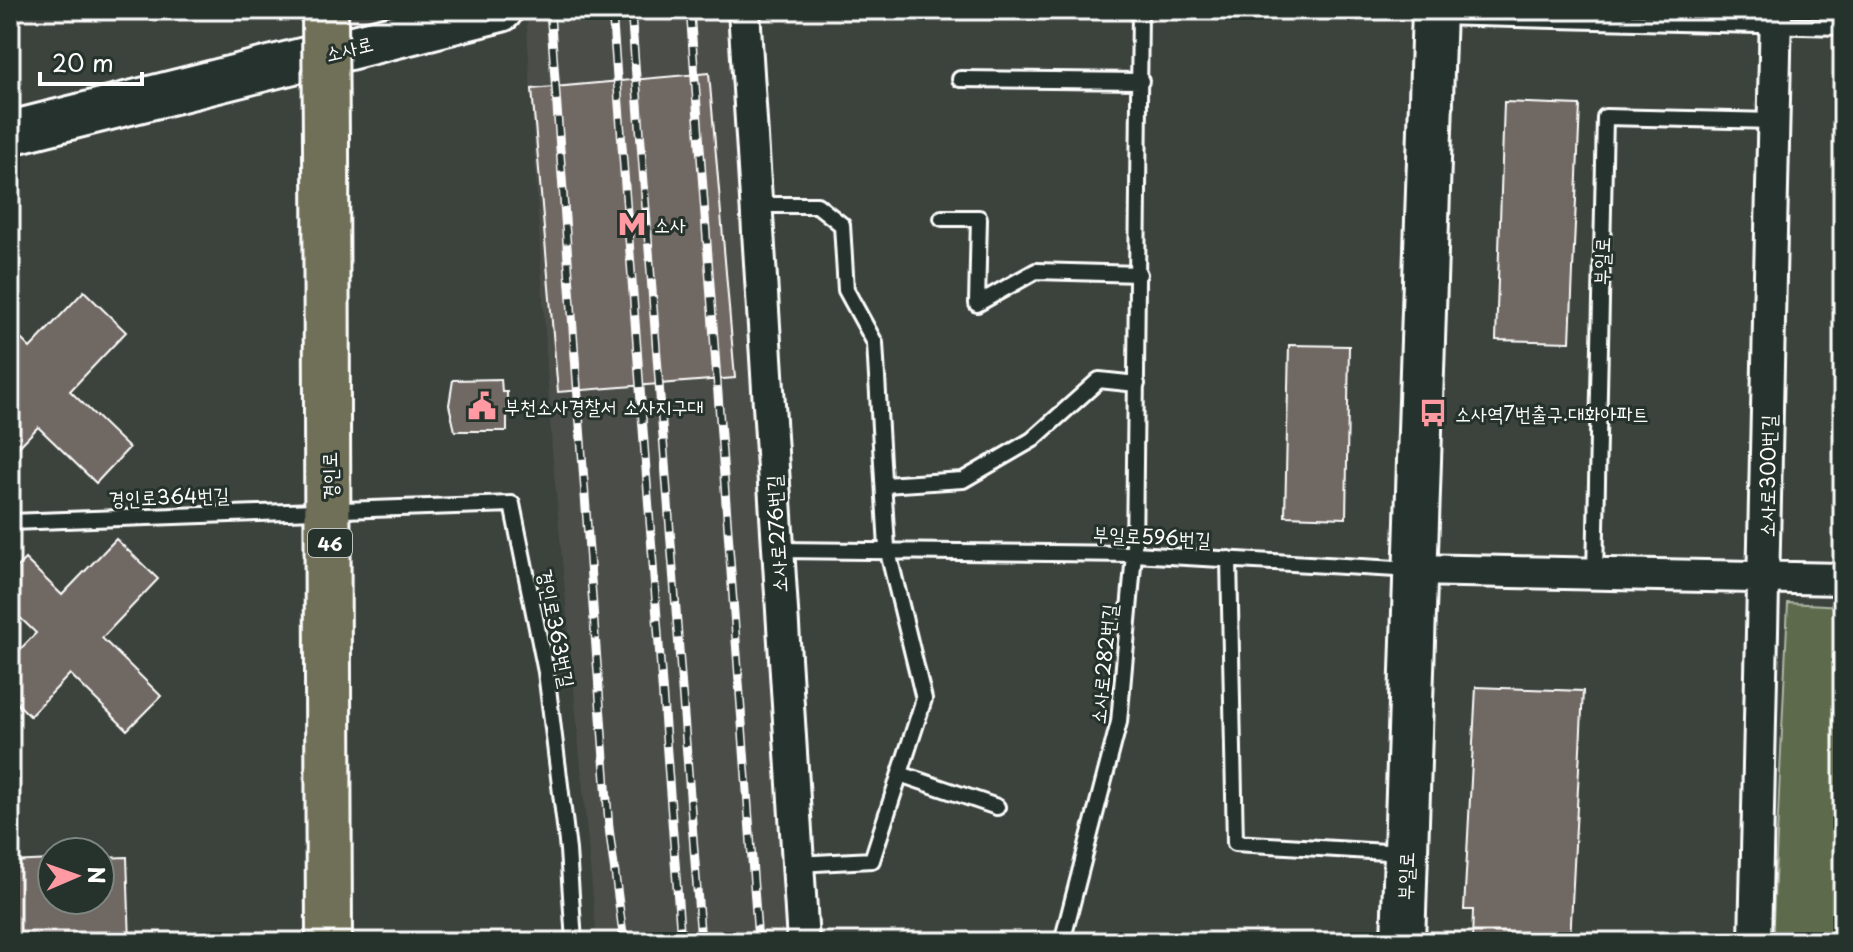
<svg xmlns="http://www.w3.org/2000/svg" width="1853" height="952" viewBox="0 0 1853 952" font-family="'Playpen Sans','Poor Story',sans-serif">
	<style>
		.built { fill: #4c4e48 }
		.green { fill: #5d6b4c; stroke: #aeb5a6; stroke-width: 2 }
		.building { fill: #706762; stroke: #fff; stroke-width: 2 }
		.lines { fill: none; stroke-linecap: round; stroke-linejoin: round }
		.lane-casing { stroke: #fff; stroke-width: 20 }
		.street-casing { stroke: #fff; stroke-width: 36 }
		.secondary-casing { stroke: #fff; stroke-width: 48 }
		.primary-casing { stroke: #fff; stroke-width: 50 }
		.lane { stroke: #26332d; stroke-width: 14 }
		.street { stroke: #26332d; stroke-width: 30 }
		.secondary { stroke: #26332d; stroke-width: 42 }
		.primary { stroke: #706f59; stroke-width: 44 }
		.rail-casing { stroke: #fff; stroke-width: 9 }
		.rail { stroke: #26332d; stroke-width: 6; stroke-dasharray: 18; stroke-linecap: butt }
		.primary-bridge-casing { stroke: #fff; stroke-width: 50; stroke-linecap: butt }
		.primary-bridge { stroke: #706f59; stroke-width: 44 }
		.labels { text-anchor: middle; dominant-baseline: central; stroke-width: 6; stroke-linejoin: round; paint-order: stroke }
		.shield { fill: #26332d; stroke: #bec2c0; stroke-width: 2 }
		.shield-label { font-size: 18px; font-weight: bold; fill: #fff }
		.street-label { font-size: 20px; fill: #fff; stroke: #26332d }
		.poi-label { font-size: 20px; fill: #fff; stroke: #26332d; text-anchor: start }
	</style>
	<rect width="100%" height="100%" fill="#3c433d"/>
	<filter id="ink" filterUnits="userSpaceOnUse"><feTurbulence type="fractalNoise" baseFrequency=".0125" numOctaves="2"/><feDisplacementMap in="SourceGraphic" scale="16" xChannelSelector="R" yChannelSelector="G"/><feConvolveMatrix kernelMatrix="1 2 1 2 8 2 1 2 1" color-interpolation-filters="sRGB"/></filter>
	<g filter="url(#ink)">
		<path class="built" d="M526,10H730L785,942H597L552,449Z"/>
		<path class="green" d="M1788,603L1843,606V942H1772Z"/>
		<path class="building" d="M709,73L735,378L558,392L532,89Z
			M1504,102L1580,105L1570,342L1496,340Z
			M84,291L126,332L70,391L129,448L96,483L38,427L10,456V328L30,348Z
			M1289,345L1349,346L1346,518L1285,516Z
			M501,379L502,392H507V431H455L449,405L453,380Z
			M116,539L158,579L102,638L161,696L127,730L70,674L30,716L10,696V660L36,633L10,608V574L25,559L62,595Z
			M1476,687L1583,691L1570,942H1472L1473,910H1464Z
			M127,857L130,942H10V862L52,860V900H100V858Z"/>
		<g class="lines">
			<defs>
				<path id="lane" d="M1436,17L1843,27
					M960,79L1141,81
					M756,205H817L842,225L846,290L875,343L887,548L924,699L872,860L797,864
					M942,218H979L977,304L1036,271L1139,274
					M884,485L963,480L1032,440L1099,380L1137,384
					M10,522L512,504L546,672L568,850L574,942
					M777,550L1134,554L1414,570
					M1229,559L1235,843L1403,853
					M1595,574L1605,117L1774,121
					M900,774L997,807
					M1062,942L1119,722L1134,554L1140,10"/>
				<path id="street" d="M744,10L803,942
					M1414,570L1843,579
					M1755,942L1776,10"/>
				<path id="secondary" d="M10,133L501,10
					M1403,942L1434,10"/>
				<path id="primary" d="M326,144L329,942"/>
			</defs>
			<use href="#lane" class="lane-casing"/>
			<use href="#street" class="street-casing"/>
			<use href="#secondary" class="secondary-casing"/>
			<use href="#primary" class="primary-casing"/>
			<use href="#lane" class="lane"/>
			<use href="#street" class="street"/>
			<use href="#secondary" class="secondary"/>
			<use href="#primary" class="primary"/>
			<defs>
				<path id="rail" d="M550,10L609,828L624,942
					M612,10L681,942
					M631,10L701,942
					M690,10L758,942"/>
			</defs>
			<use href="#rail" class="rail-casing"/>
			<use href="#rail" class="rail"/>
			<defs>
				<path id="primary-bridge" d="M325,10L326,144"/>
			</defs>
			<use href="#primary-bridge" class="primary-bridge-casing"/>
			<use href="#primary-bridge" class="primary-bridge"/>
		</g>
	</g>
	<defs>
		<symbol id="metro-bare" viewBox="-9 -9 18 18"><path d="M-5.5 5V-5H-3L0 0L3-5H5.5V5H3V-.5L0 4L-3-.5V5Z" fill="#ff9aa2" stroke="#26332d" stroke-width="2.5" paint-order="stroke"/></symbol>
		<symbol id="civic-bare" viewBox="-9 -9 18 18"><path d="M-.6-6.5H3V-4.5H.6V-3L4-1V1h2V6H-6V1h2V-1L-.6-3ZM-1.2 2.5V6h2.4V2.5Z" fill="#ff9aa2" stroke="#26332d" stroke-width="2.5" paint-order="stroke"/></symbol>
		<symbol id="bus-bare" viewBox="-9 -9 18 18"><path d="M-5-6H5V4H4V6H2V4H-2V6H-4V4H-5ZM-3.5-4V0h7V-4ZM-3.5 1.2v1.5H-2V1.2ZM2 1.2v1.5H3.5V1.2Z" fill="#ff9aa2" stroke="#26332d" stroke-width="2.5" paint-order="stroke"/></symbol>
	</defs>
	<g fill-rule="evenodd">
		<use href="#metro-bare" x="612" y="204" width="40" height="40"/>
		<use href="#civic-bare" x="462" y="386" width="40" height="40"/>
		<use href="#bus-bare" x="1413" y="393" width="40" height="40"/>
	</g>
	<g class="labels">
		<rect class="shield" x="308" y="529" width="44" height="28" rx="6"/>
		<g class="shield-label">
			<text x="330" y="543">46</text>
		</g>
		<g class="street-label">
			<text transform="translate(349 48) rotate(-14)">소사로</text>
			<text transform="translate(1601 261) rotate(-88)">부일로</text>
			<text transform="translate(329 476) rotate(-91)">경인로</text>
			<text transform="translate(1767 476) rotate(-89)">소사로300번길</text>
			<text transform="translate(169 496) rotate(-2)">경인로364번길</text>
			<text transform="translate(776 534) rotate(-93)">소사로276번길</text>
			<text transform="translate(1152 536) rotate(3)">부일로596번길</text>
			<text transform="translate(557 628) rotate(79)">경인로363번길</text>
			<text transform="translate(1103 664) rotate(-84)">소사로282번길</text>
			<text transform="translate(1405 876) rotate(-88)">부일로</text>
		</g>
		<g class="poi-label">
			<text x="654" y="224">소사</text>
			<text x="504" y="406">부천소사경찰서 소사지구대</text>
			<text x="1455" y="413">소사역7번출구.대화아파트</text>
		</g>
	</g>
	<rect width="1853" height="952" fill="none" stroke="#26332d" stroke-width="40"/>
	<rect x="20" y="20" width="1813" height="912" fill="none" stroke="#fff" stroke-width="3" filter="url(#ink)"/>
	<g transform="translate(76 876) rotate(88)"><circle r="38" fill="#26332d" stroke="#7d8581" stroke-width="2"/>
	<path d="M0-6L14 30L0 20L-14 30Z" fill="#ff9aa2"/>
	<text y="-12" font-size="22" font-weight="bold" text-anchor="middle" fill="#ffffff">N</text>
	</g>
	<path d="M40 72v12h102v-12" fill="none" stroke="#ffffff" stroke-width="4"/>
	<text x="52" y="72" font-size="24" fill="#ffffff" stroke="#26332d" stroke-width="6" paint-order="stroke">20 m</text>
</svg>
